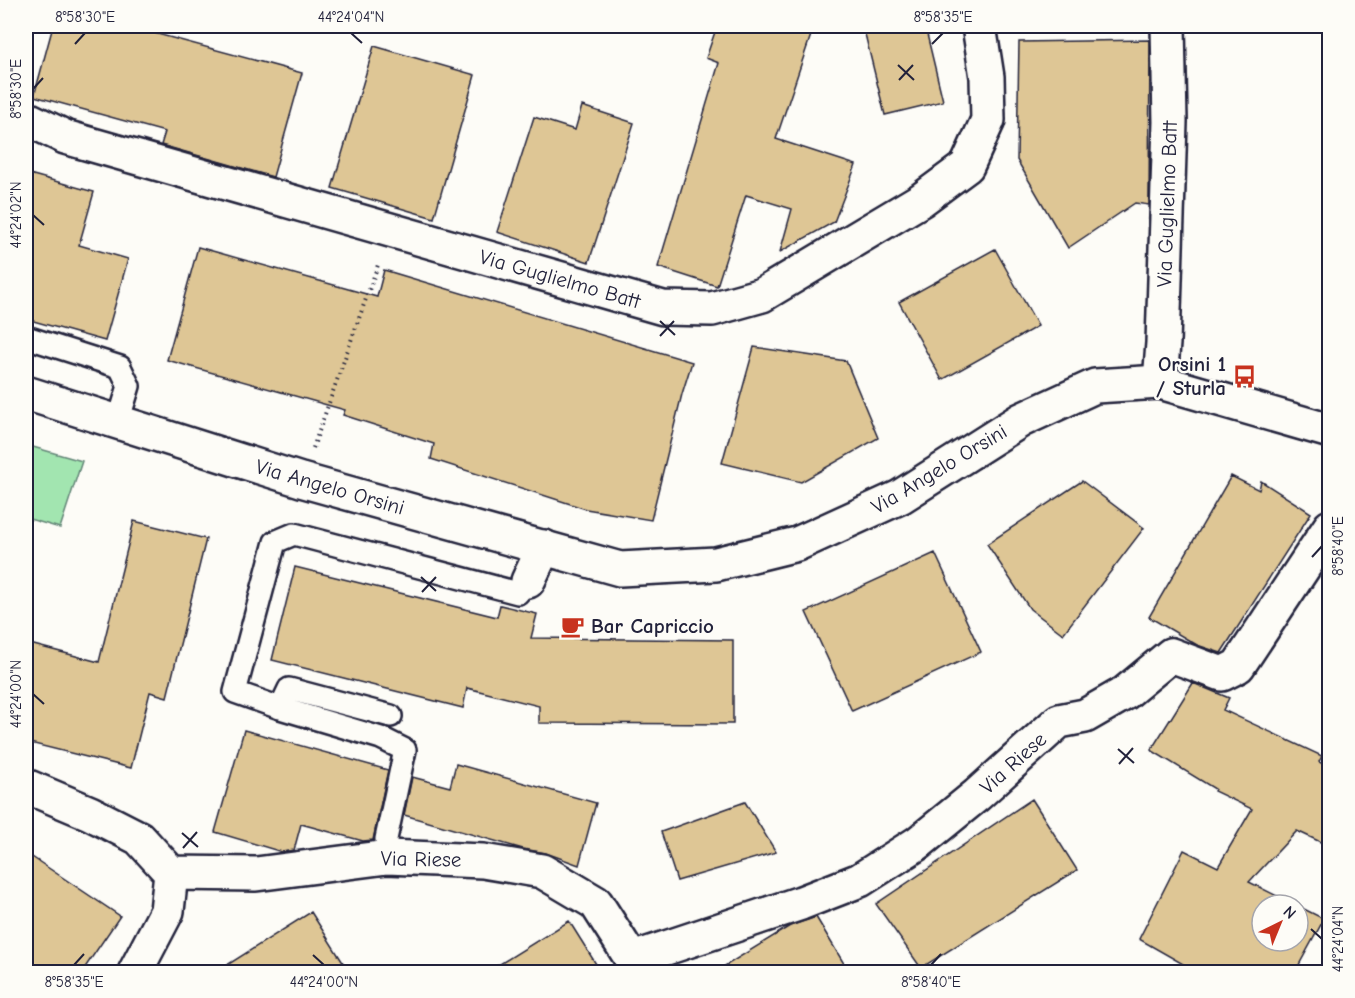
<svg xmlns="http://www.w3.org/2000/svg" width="1355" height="998" viewBox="0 0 1355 998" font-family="'Comic Neue',sans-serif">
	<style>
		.garden { fill: #a2e5b0; stroke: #628476; stroke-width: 1.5 }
		.building { fill: #dec695; stroke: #22223b; stroke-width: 1.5 }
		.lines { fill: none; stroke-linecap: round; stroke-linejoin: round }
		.lane-casing { stroke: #22223b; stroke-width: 26 }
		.street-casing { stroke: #22223b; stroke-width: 38 }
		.secondary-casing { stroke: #22223b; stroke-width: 38 }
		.path { stroke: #22223b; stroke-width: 4; stroke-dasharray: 1.5 4.5; stroke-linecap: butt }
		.lane { stroke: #fdfcf7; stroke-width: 21 }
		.street { stroke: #fdfcf7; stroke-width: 33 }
		.secondary { stroke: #fdfcf7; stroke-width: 33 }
		.ticks { fill: none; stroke: #22223b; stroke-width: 2 }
		.labels { text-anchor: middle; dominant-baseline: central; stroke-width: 5; stroke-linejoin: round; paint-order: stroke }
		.street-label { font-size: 21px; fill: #22223b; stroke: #fdfcf7 }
		.poi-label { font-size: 21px; font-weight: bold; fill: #22223b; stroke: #fdfcf7; text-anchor: end }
		.neatline { fill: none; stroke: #22223b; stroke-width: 2 }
		.ticks-label { font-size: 15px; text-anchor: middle; fill: #22223b }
	</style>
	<rect width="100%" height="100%" fill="#fdfcf7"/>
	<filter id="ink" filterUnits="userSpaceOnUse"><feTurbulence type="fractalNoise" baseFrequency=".0167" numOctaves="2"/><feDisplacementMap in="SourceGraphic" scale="12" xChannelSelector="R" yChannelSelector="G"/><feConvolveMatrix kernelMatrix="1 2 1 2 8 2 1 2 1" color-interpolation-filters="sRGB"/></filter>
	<g filter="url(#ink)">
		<path class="garden" d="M26,445L82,461L60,528L26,518Z"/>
		<path class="building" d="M53,26H128L302,73L273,177L161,145L165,132L34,96Z
			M717,26H814L776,139L856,165L834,222L780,252L792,209L746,195L717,286L658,267L719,63L706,58Z
			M863,26H925L943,101L885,115Z
			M1150,40L1149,205L1135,203L1068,248L1017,160L1019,42Z
			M374,46L475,75L434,218L332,188Z
			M582,106L634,123L589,262L497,232L534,117L575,130Z
			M26,173L94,192L79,245L128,259L105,341L26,319Z
			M198,247L377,297L384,270L692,362L682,394L651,520L586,509L431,459L434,444L343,415L345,410L167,360Z
			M995,249L1038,326L942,380L899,302Z
			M754,347L846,361L878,438L801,482L722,463Z
			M1231,476L1259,490L1261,481L1311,513L1221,653L1197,645L1149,617Z
			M1082,481L1144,528L1063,634L1030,609L987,544Z
			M134,521L206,539L167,697L150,692L131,768L26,742V643L99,662Z
			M935,553L981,652L852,711L806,612Z
			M295,567L497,617L500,605L537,614L531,638L733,640V724L539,723V706L467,688L463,708L272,660Z
			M1193,683L1229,698L1223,710L1322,756L1319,762L1329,767V846L1297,831L1249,882L1295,905H1262V941H1298V906L1324,919L1295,972H1197L1139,939L1184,850L1218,867L1252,809L1214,791L1215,789L1151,750Z
			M244,730L388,770L373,840L363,841L301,824L294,850L282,852L215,832Z
			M456,764L596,803L579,865L546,853L523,849L404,815L412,777L450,787Z
			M1032,799L1077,870L921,968L876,904Z
			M745,802L776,852L677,881L661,832Z
			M26,853L120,916L82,972H26Z
			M311,912L349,972H216Z
			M816,917L849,972H715L790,926Z
			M569,921L601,972H487Z"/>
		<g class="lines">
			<defs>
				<path id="lane" d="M26,337L120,367L129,386L118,422
					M280,708L289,689L391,716
					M387,857L386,839L405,750L381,738L280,708L235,692L275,542L294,534L518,593L528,581"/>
				<path id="street" d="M26,118L65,137L663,308L712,309L762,295L921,200L967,166L988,120L987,77L979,26
					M1160,382L1163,343L1170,122L1168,26
					M528,581L544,547
					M26,786L90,813L139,838L171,873L167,911L135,972
					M171,873L256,874L387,857L483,861L542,871L596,903L640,972
					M633,959L801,903L860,880L918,843L977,795L1059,721L1085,716L1125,693L1171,655L1222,674L1238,666L1330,527"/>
				<path id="secondary" d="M26,393L301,480L620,569L716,564L797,544L900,497L1021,420L1095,386L1160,382L1330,431"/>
			</defs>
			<use href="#lane" class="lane-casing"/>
			<use href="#street" class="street-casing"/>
			<use href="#secondary" class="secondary-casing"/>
			<path class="path" d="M313,448L379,262"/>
			<use href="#lane" class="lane"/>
			<use href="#street" class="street"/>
			<use href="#secondary" class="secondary"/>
		</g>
	</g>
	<path class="ticks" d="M351,33L362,43M75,44L85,33M932,44L943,33M898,65L914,80M899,80L913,65M33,89L43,78M33,215L44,225M660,321L675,335M660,336L674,321M1312,557L1322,546M421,577L436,591M422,592L436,577M33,694L44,704M1118,749L1134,763M1119,764L1133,748M182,833L198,847M183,848L197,832M1311,929L1322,939M313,955L324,965M74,965L84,954M931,965L941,954"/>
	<defs>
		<symbol id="bus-bare" viewBox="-9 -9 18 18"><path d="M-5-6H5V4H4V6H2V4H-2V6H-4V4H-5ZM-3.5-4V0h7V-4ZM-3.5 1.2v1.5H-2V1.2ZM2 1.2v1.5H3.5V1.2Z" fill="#c8321e" stroke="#fdfcf7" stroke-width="2.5" paint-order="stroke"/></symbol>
		<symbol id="cafe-bare" viewBox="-9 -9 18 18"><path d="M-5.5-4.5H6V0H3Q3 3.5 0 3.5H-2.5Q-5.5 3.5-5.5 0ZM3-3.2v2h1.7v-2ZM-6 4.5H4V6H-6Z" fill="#c8321e" stroke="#fdfcf7" stroke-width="2.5" paint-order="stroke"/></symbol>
	</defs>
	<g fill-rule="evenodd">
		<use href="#bus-bare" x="1228" y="360" width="33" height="33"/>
		<use href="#cafe-bare" x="556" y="610" width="33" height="33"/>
	</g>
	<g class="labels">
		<g class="street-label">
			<text transform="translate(1167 204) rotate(-88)">Via Guglielmo Batt</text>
			<text transform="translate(560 279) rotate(16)">Via Guglielmo Batt</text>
			<text transform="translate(939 469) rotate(-31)">Via Angelo Orsini</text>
			<text transform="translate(330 487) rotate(16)">Via Angelo Orsini</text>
			<text transform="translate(1013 763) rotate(-42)">Via Riese</text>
			<text transform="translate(421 859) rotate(1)">Via Riese</text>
		</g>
		<g class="poi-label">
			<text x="1226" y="364">Orsini 1<tspan x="1226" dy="24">/ Sturla</tspan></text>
			<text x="591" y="626" text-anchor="start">Bar Capriccio</text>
		</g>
	</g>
	<rect width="1355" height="998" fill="none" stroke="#fdfcf7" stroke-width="66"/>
	<g transform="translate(1280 923) rotate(43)"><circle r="28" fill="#fdfcf7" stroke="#a5a5ac" stroke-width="1.5"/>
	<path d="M0-4.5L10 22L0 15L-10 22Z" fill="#c8321e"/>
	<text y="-9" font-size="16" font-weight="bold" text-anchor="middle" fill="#22223b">N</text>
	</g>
	<rect x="33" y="33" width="1289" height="932" class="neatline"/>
	<g class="ticks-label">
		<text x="85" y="22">8°58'30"E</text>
		<text x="351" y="22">44°24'04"N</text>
		<text x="943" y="22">8°58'35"E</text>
		<text transform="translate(16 89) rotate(-90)" y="5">8°58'30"E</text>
		<text transform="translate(16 215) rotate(-90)" y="5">44°24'02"N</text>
		<text transform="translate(1338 546) rotate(-90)" y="5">8°58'40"E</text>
		<text transform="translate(16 694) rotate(-90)" y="5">44°24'00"N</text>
		<text transform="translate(1338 939) rotate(-90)" y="5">44°24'04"N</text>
		<text x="74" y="987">8°58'35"E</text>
		<text x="324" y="987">44°24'00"N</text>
		<text x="931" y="987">8°58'40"E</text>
	</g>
</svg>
